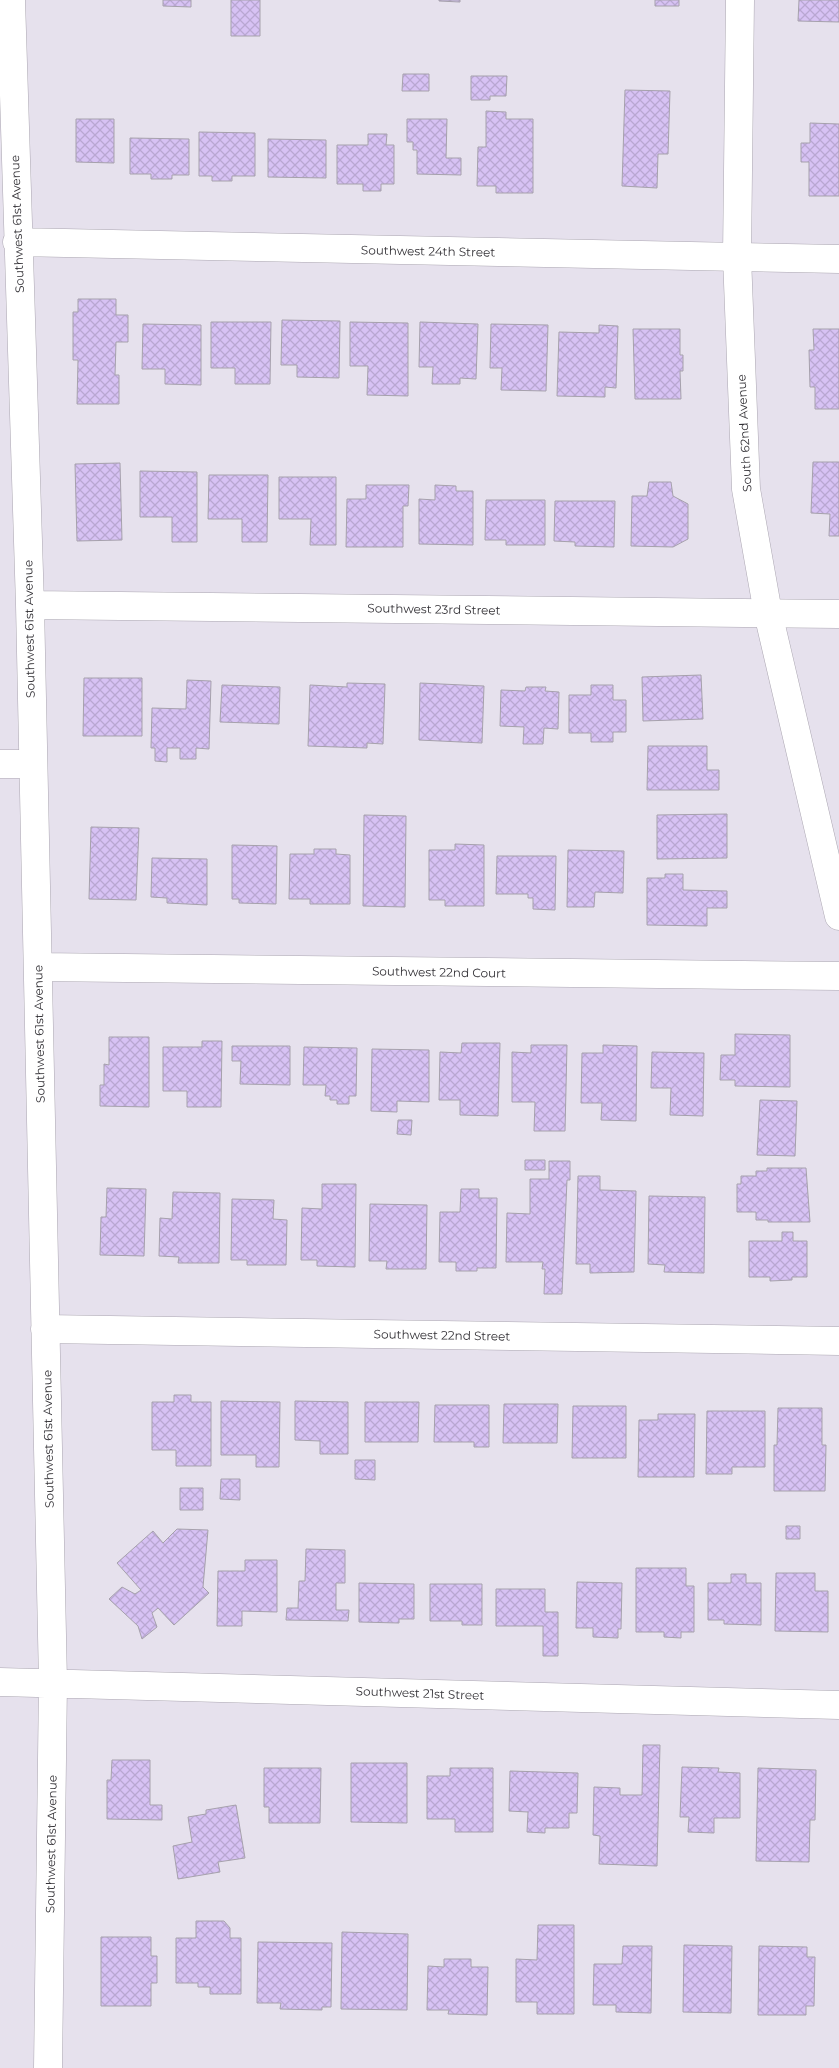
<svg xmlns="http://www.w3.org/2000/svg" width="839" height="2068" viewBox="0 0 839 2068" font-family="Montserrat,sans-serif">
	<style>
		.building { fill: url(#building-cross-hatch); stroke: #a6a1ac }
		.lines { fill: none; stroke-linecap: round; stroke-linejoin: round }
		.minor-casing { stroke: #aba6b1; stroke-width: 29 }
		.tertiary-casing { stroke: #aba6b1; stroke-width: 29 }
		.minor { stroke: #fff; stroke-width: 28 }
		.tertiary { stroke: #fff; stroke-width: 28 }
		.labels { text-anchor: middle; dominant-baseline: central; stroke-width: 4.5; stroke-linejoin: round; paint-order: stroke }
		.street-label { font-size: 12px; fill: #323035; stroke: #fff }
	</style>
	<defs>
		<pattern id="building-cross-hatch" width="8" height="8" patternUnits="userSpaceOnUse" patternTransform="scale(1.25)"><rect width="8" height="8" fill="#d7c2f4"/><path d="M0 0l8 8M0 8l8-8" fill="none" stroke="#b9a7d2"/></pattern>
	</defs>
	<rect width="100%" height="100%" fill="#e6e1ed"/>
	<path class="building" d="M163,0H191V7L163,6Z
		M231,0H260V36H231Z
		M439,0H460V2L439,1Z
		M655,0H679V6H655Z
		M799,0H839V22L798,21Z
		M403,74H429V91H402Z
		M471,76H507L506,96H490V100H471Z
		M625,90L670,91L668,154H658L657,188L622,186Z
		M486,111L506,112V119H533V193H496V186H477L478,147H486Z
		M76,119H114V163L76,162Z
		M407,119H447L446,158H461V175L417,174V150H413V142H407Z
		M810,123L839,124V196H809V162H801V143H810Z
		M199,132L255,133V176H232V181H212V176H199Z
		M368,134H387L386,145H394V184H381V191H363V184H337V145H368Z
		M130,138L189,139V175H172V179H151V174H130Z
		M268,139L326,140V178L268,177Z
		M78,299H116V315H128V342H116L115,375H119V404H77L78,360H73V312H78Z
		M282,320L340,321L339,378L297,377V365H281Z
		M211,322H271L270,384H235V368H211Z
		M350,322L408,323V396L367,395L368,366H350Z
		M420,322L478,324L476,379L460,378V384H432L433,367H419Z
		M143,324L201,325V385L165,384V369H142Z
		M491,324L548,325L546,391L501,390L502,368H490Z
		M599,325L618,326L616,388L605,387V397L557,396L559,332L599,333Z
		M633,329H680V355H683V371H680L681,399H635Z
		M813,329H839V409H815V387H810L809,350H814Z
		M813,462H839V536H829L830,514L811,513Z
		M120,463L122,540L77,541L75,464Z
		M140,471L197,472V542H172V517H140Z
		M209,475H268L267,542H242V519H208Z
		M279,477H336V545H310L311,519H279Z
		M649,482H671L673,496L688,504V539L673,547L631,546L632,496H647Z
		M366,485H409L408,506H403V547H346L347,499H366Z
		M435,485L456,486V491H473V545L419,544V499L435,500Z
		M486,500H545V545H506V540H485Z
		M555,501H615L614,547L575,546V542L554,541Z
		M701,675L703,719L643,721L642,677Z
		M84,678H142V736H83Z
		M187,680L211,681L209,749L196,748V759H180V748H167V762L155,761V748H151L152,708L186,709Z
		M347,683L385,684L383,744L367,743V748L308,746L310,685L347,687Z
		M420,683L484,686L482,743L419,740Z
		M222,685L280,687L279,724L220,722Z
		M591,685H613V700H626V732H613V742H591V733H569V695H591Z
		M526,687H546L545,691L559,692L558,729L544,728L543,744H523L524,727L500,726L501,690L525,691Z
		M648,746H707V770H719V790H647Z
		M727,814V858L657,859V815Z
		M364,815L406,816L405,907L363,906Z
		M91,827L139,828L136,900L89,899Z
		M455,844L484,845V906H445V900H429V850H455Z
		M232,845L277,846L276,904L239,903V899H232Z
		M314,849H336V854L350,855V904H310V899H289L290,854H314Z
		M568,850L624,851L623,893L595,892L594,907H567Z
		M497,856H556L555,910L533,909V898H528V894H496Z
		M152,858L207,859V905L167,903V898L151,897Z
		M665,874H683V890L727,891V908H707V926L647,925V878H665Z
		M735,1034L790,1035V1087L735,1086V1080H720L721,1055H735Z
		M109,1037H149V1107L100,1106V1085H104V1064L109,1065Z
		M202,1041H222L221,1107H187V1091H163V1047H202Z
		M462,1043H500L498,1116L460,1115V1100H439L440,1052L461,1053Z
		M531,1045H567L565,1131H534L535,1102H512V1052L531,1053Z
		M603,1045L637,1046L636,1121L601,1120L602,1103H581L582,1053H603Z
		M232,1046H290V1085L240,1084L241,1061H232Z
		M304,1047L357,1048L356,1096H349V1104H337V1100H330V1096H325L326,1085H303Z
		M372,1049L429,1050V1102L397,1101V1112L371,1111Z
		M652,1052L704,1053L703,1116L670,1115L671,1088H651Z
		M760,1100L797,1101L795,1156L757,1155Z
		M398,1120H412L411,1135L397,1134Z
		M525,1160H545V1170H525Z
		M549,1161H570V1180H567L562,1294H544L545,1269H542L543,1262H506L507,1213L530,1214V1179H549Z
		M767,1168H806L810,1222H768V1220H756V1212H737V1184H741V1176H756V1171H767Z
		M578,1176H600V1190L636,1191L634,1272L590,1273V1264H576Z
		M322,1184H356L355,1267L317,1266V1260H301L302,1208L322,1209Z
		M107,1188L146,1189L144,1256L100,1255L101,1217H106Z
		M461,1189H479V1198H497L496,1268H477V1271H456V1262H439L440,1212H460Z
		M173,1192L220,1193L219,1263H178L179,1257L159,1256L160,1218L172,1219Z
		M649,1196L705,1197L704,1273L664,1272L665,1265L648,1264Z
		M232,1199L274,1200L273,1219L287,1220L286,1265H247V1260H231Z
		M370,1204L427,1205L426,1269H386L387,1261H369Z
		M782,1232H793V1241H807V1277H792V1280L770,1281V1277H749V1241H782Z
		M174,1395H191V1402H211V1466H176V1450H152V1402H174Z
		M221,1401L280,1402L279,1467H256V1455H221Z
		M295,1401L348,1402V1454H320V1441L295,1440Z
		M365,1402H419L418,1442H365Z
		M504,1404H558L557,1443H503Z
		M435,1405H489V1447H474V1442H434Z
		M573,1406H626V1458H572Z
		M778,1408H822V1445H826L825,1491H774V1445H777Z
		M707,1411H765V1467H732V1474H706Z
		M658,1414H695L694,1477H638L639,1420H658Z
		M355,1460H375V1480L355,1479Z
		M221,1479H240V1500L220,1499Z
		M180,1488H203V1510H180Z
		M786,1526H800V1539H786Z
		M177,1529L208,1530L203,1587L209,1593L174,1625L158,1608L152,1613L157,1627L142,1639L138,1626L109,1599L122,1587L135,1594L141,1590L117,1563L153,1531L163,1543Z
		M306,1549L345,1550V1583H336V1610H349L348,1621L286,1620L287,1608H298L299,1581H305Z
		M245,1560H277V1612L242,1611V1626H217L218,1571H245Z
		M636,1568H686V1586H694V1632H681V1638L664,1637V1632H636Z
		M776,1573H815V1591H828V1632L775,1631Z
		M731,1574H746V1583H761V1625L724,1624V1620H708V1583H731Z
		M577,1582L622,1583L621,1629H618V1638L593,1637V1628H576Z
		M359,1583L414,1584V1619H399V1623L359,1622Z
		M430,1584H482V1625H462V1621H430Z
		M496,1589H545V1612H558V1656H543V1626H496Z
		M643,1745H660L657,1866L599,1864L600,1836L593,1835L594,1787L620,1788V1795H642Z
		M112,1760H150V1805H162V1820L107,1819V1780H111Z
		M351,1763H407V1823L351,1822Z
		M682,1767L719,1768L718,1772L740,1773V1818H714V1833L688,1832L689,1817H680Z
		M264,1768H321L320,1823H269V1807H264Z
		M450,1768H493V1832H455V1819H427V1776H450Z
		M758,1768L816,1770L815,1820H810L809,1862L756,1861Z
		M510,1771L578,1773L577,1813H569V1828H545V1833L527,1832L528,1812L509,1811Z
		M236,1805L245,1858L218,1862L220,1872L178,1879L173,1846L192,1842L188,1817L206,1814V1810Z
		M196,1921H224L230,1928V1938H241V1994H210V1987H198V1983H176V1938H196Z
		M538,1925H574V2014H537V2002H516V1959L537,1960Z
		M342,1932L408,1934L407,2010L341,2009Z
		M101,1937H151V1956H157V1983H151V2006H101Z
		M258,1942L332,1943L331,2007H322V2010L280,2009L281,2003H257Z
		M684,1945L732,1946L731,2013L683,2012Z
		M623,1946H652L651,2013L616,2012V2005H593L594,1964H622Z
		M759,1946L807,1947V1957H815L814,2006H806V2015H758Z
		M444,1959H471V1967H488L487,2015L448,2014L449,2010H427L428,1966L444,1967Z"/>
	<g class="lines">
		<defs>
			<path id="minor" d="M11,0L30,605L53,1682L48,2068
				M17,242L839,259
				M30,605L839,614
				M0,764H31
				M38,967L839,976
				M45,1329L839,1341
				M0,1682L839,1705"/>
			<path id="tertiary" d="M740,0L737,257L746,489L768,613L839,916"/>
		</defs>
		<use href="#minor" class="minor-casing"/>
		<use href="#tertiary" class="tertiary-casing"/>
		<use href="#minor" class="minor"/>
		<use href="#tertiary" class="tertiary"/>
	</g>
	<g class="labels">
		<g class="street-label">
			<text transform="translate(17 224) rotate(-92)">Southwest 61st Avenue</text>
			<text transform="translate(428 251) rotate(1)">Southwest 24th Street</text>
			<text transform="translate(744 433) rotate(-93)">South 62nd Avenue</text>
			<text transform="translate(434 609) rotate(1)">Southwest 23rd Street</text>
			<text transform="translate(29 629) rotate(-91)">Southwest 61st Avenue</text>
			<text transform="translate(439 972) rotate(1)">Southwest 22nd Court</text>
			<text transform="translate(39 1034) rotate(-91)">Southwest 61st Avenue</text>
			<text transform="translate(442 1335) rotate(1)">Southwest 22nd Street</text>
			<text transform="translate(48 1439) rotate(-91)">Southwest 61st Avenue</text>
			<text transform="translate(420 1693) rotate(2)">Southwest 21st Street</text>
			<text transform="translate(51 1844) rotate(-89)">Southwest 61st Avenue</text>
		</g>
	</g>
</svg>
